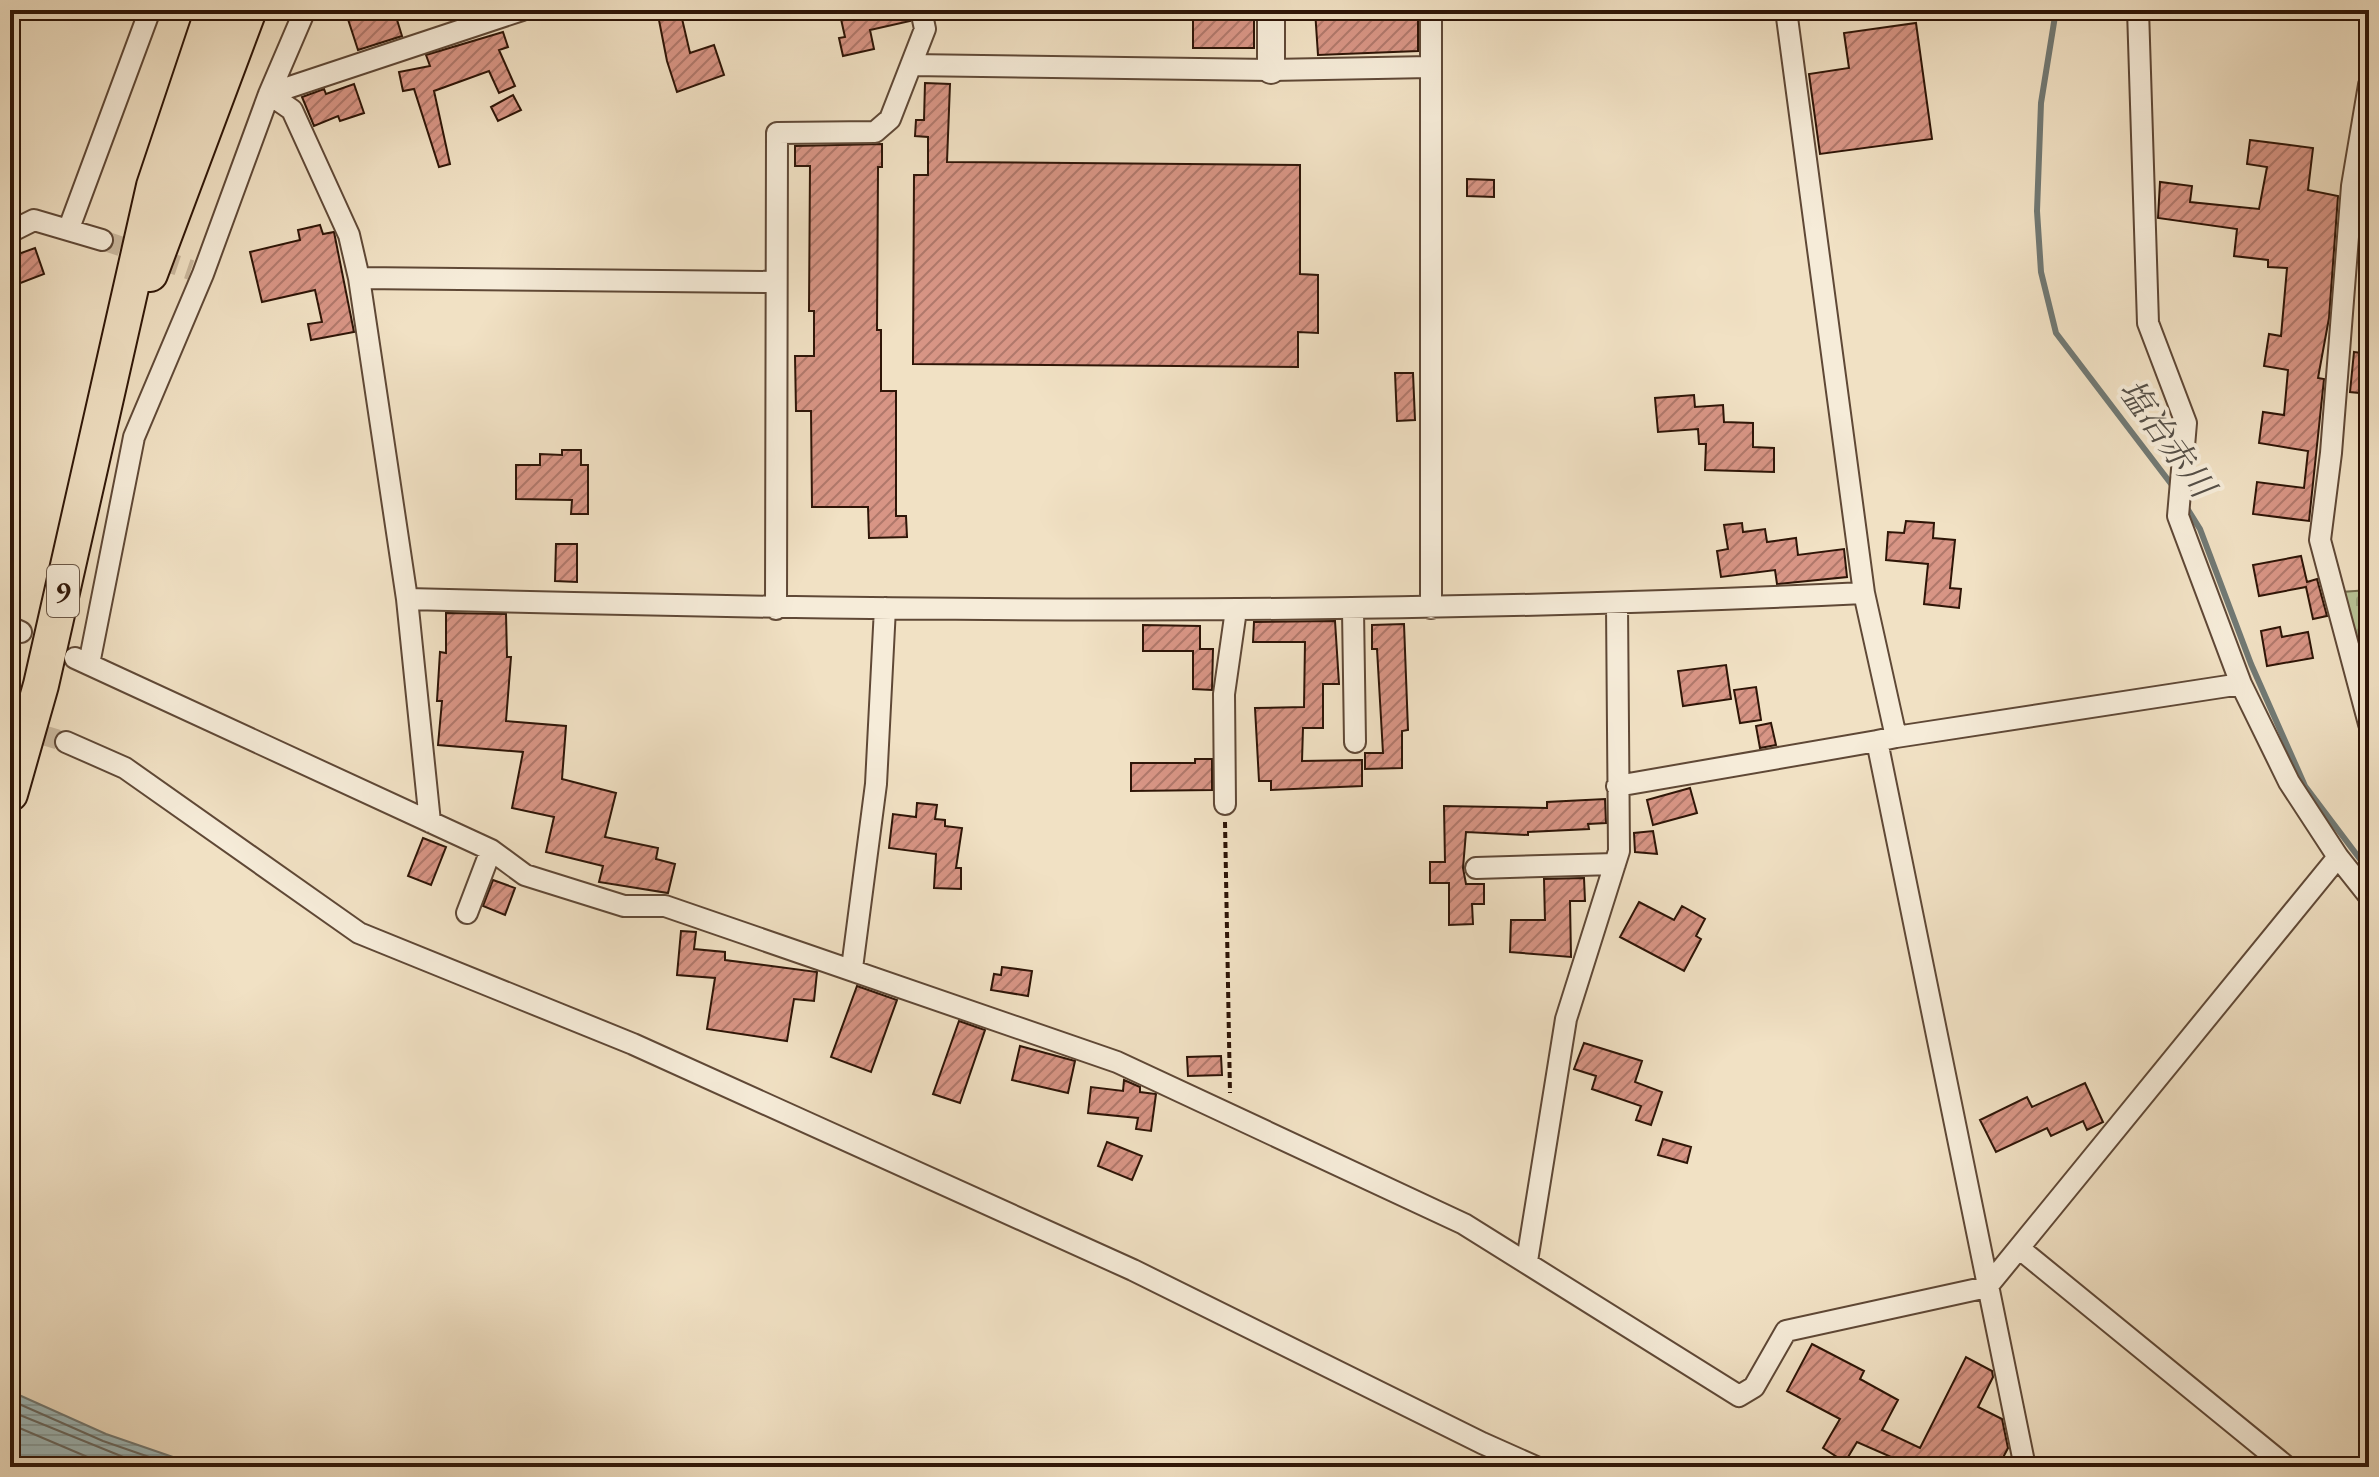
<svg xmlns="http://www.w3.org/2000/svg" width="2379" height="1477" viewBox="0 0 2379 1477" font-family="'EB Garamond','Noto Serif JP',serif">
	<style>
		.cemetery { fill: url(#cemetery-stones); stroke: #736c4e; stroke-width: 2 }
		.water { fill: url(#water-rules); stroke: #717974; stroke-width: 2 }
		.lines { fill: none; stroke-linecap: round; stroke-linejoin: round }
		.shore { stroke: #666862; stroke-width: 2 }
		.stream { stroke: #717974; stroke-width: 6 }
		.building { fill: url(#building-hatch); stroke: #2e1507; stroke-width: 2 }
		.minor-tunnel { stroke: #cab89e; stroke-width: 20; stroke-dasharray: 20 10; stroke-linecap: butt }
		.minor-casing { stroke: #5f4836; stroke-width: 24 }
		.tertiary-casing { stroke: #5f4836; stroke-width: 30 }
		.trunk-casing { stroke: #2e1507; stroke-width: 38 }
		.path { stroke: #2e1507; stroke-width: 4; stroke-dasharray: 6 4; stroke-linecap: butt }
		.minor { stroke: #f6ecd9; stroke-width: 20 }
		.tertiary { stroke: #f6ecd9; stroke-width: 26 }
		.trunk { stroke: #f1e1c4; stroke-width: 34 }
		.labels { text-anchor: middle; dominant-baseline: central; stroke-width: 8; stroke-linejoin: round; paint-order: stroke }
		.shield { fill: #f6ecd9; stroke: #6a5646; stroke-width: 2 }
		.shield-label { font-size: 30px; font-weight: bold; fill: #2e1507 }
		.water-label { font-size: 34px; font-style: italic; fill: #554f47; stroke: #f6ecd9 }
	</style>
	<defs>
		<pattern id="cemetery-stones" width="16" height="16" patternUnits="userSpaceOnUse" patternTransform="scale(2)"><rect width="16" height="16" fill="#b8c396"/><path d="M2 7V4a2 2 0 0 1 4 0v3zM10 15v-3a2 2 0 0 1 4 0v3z" fill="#9ea780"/></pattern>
		<pattern id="water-rules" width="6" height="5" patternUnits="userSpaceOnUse" patternTransform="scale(2)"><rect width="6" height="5" fill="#9ebbbd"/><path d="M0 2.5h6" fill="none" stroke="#88a0a1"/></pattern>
		<pattern id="building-hatch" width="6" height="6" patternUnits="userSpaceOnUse" patternTransform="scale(2)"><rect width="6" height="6" fill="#d89585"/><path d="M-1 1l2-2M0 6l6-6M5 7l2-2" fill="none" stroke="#b0786b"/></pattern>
	</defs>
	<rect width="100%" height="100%" fill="#f1e1c4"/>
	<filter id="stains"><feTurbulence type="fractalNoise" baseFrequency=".0025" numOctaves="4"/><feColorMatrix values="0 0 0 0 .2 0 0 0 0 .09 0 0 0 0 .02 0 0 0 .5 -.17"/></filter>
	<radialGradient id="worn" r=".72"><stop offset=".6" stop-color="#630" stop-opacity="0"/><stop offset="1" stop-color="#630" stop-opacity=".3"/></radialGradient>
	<path class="cemetery" d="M2369,590V694L2341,592Z"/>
	<path class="water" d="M10,1391L106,1434L202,1467H10Z"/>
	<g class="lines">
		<path class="shore" d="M10,1400L103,1441L178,1467
			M10,1411L148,1467
			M10,1424L111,1467"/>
		<path class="stream" d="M2056,10L2041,103L2037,211L2041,272L2056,333L2175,489
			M2185,505L2200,529L2251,664L2305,786L2369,871"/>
	</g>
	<path class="building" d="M345,10H394L402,36L358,50Z
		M657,10H680L690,53L714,45L724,75L677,92L667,61Z
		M839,10H908L910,21L870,30L874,49L843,56L839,38L845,37Z
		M1193,10H1254V48H1193Z
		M1315,10H1418V51L1318,55Z
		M1916,23L1932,139L1820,154L1809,74L1849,68L1844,33Z
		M503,32L508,47L499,50L515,86L499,93L489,71L434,91L450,164L439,167L414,89L403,91L399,72L430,66L426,55Z
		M925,83L950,84L947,162L1300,165V274L1318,275V333L1298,332V367L913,364L914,175H928V137L915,136L916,120H924Z
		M354,84L364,113L340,121L338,116L314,126L302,97L324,89L326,94Z
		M513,95L521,110L498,121L491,107Z
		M2250,140L2313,148L2308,190L2338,196L2329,318L2318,378L2324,379L2309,521L2253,514L2257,482L2304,488L2308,451L2259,443L2263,412L2284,415L2288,370L2264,366L2269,334L2281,336L2287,268L2268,267V260L2234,256L2237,229L2158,218L2160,182L2192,186L2190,202L2259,209L2267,167L2247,164Z
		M882,144V167H878L877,330H881V391H896V516H906L907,537L869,538L868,507H812L811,411H796L795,356H814V311H809L810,166H795V146Z
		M1467,179L1494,180V197L1467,196Z
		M320,225L323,234L334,232L354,332L311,340L308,324L322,322L315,290L262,302L250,252L300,240L298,230Z
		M35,248L44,274L10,287V257Z
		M2354,352L2369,354V394L2350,392Z
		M1395,373H1413L1415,420L1397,421Z
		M1694,395L1695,407L1723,405L1724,422L1753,423V447L1774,448V472L1705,470L1706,444H1699L1698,429L1658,432L1655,398Z
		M562,450H581V465H588V514H571L572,500L516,499V465H540V454L562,455Z
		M1906,521L1934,523L1933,538L1955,540L1950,588L1961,589L1959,608L1924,604L1928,564L1886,560L1888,532L1904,533Z
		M1742,523L1743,532L1765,529L1767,542L1796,538L1798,555L1844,549L1847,577L1777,584L1775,570L1721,577L1717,551L1728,549L1724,525Z
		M556,544H577V582L555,581Z
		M2301,556L2307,582L2317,579L2327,616L2313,619L2306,587L2259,596L2253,565Z
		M446,613L506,614L507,657H511L506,721L566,726L562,779L616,793L605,837L658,848L656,859L675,864L668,893L599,882L603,866L546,852L554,817L512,808L523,752L438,745L442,701H437L440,652L446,653Z
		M1335,621L1339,684H1323V728H1303L1302,761L1362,760V786L1271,790V781H1259L1255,708L1304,707L1305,642H1253L1254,622Z
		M1404,624L1408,730L1402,731V768L1365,769V753H1383L1377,649H1372V625Z
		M1143,625L1200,626V649H1213L1212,690L1193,689V651H1143Z
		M2280,627L2282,637L2308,632L2313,658L2267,666L2261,631Z
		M1726,665L1731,699L1683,706L1678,671Z
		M1756,687L1761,720L1740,723L1734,690Z
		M1771,723L1776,745L1760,748L1756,726Z
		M1195,759H1212V790L1131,791V763H1195Z
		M1690,788L1697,813L1653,825L1647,800Z
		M1605,799L1606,823L1588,824L1589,829L1528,832V835L1466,832L1463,868L1466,884H1484V904H1472L1473,924L1449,925V883H1430V862H1445L1444,806L1547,808V802Z
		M917,803L937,805L935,819L945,820V826L962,828L956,868H961V889L934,888L936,854L889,848L893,814L916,817Z
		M1653,831L1657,854L1635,852L1634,833Z
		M423,838L446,847L431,885L408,876Z
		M1584,878L1585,901H1570L1571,957L1510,952L1511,920H1545L1544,879Z
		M493,880L515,888L505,915L483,906Z
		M1639,902L1674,920L1682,906L1705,919L1696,936L1701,939L1684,971L1620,937Z
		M681,931L696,932L694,949L725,952V960L817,972L814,1001L794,999L787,1041L707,1029L715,978L677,975Z
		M1002,967L1032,971L1028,996L991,990L994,974L1001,975Z
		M857,986L897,1000L871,1072L831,1057Z
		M959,1021L985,1030L960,1103L933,1094Z
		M1584,1043L1642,1061L1635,1082L1662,1092L1651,1125L1636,1120L1641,1106L1592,1089L1596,1076L1574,1069Z
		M1020,1046L1075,1061L1068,1093L1012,1080Z
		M1221,1056L1222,1075L1188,1076L1187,1057Z
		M1124,1080L1140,1087V1092L1156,1094L1151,1131L1136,1129L1138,1118L1088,1113L1091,1087L1123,1091Z
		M2085,1083L2103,1122L2087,1130L2083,1121L2051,1136L2047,1128L1996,1152L1980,1120L2027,1097L2032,1107Z
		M1663,1139L1691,1147L1687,1163L1658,1155Z
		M1107,1142L1142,1156L1132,1180L1098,1166Z
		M1812,1344L1864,1371L1860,1379L1898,1400L1882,1430L1920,1448L1966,1357L1992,1371L1993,1377L1978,1407L2002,1419L2008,1448L1998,1467H1914L1857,1442L1845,1462L1823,1448L1840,1419L1787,1391Z"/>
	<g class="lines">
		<path class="minor-tunnel" d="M102,240L191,270
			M10,725L66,742"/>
		<defs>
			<path id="minor" d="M1431,10V608
				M1786,10L1864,593L1896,737L1877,741L2025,1467
				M2138,10L2148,323L2186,423L2178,516L2241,684L2289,782L2338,857L2369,896
				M911,65L1271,70L1430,67
				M2369,85L2352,186L2369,188
				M269,94L292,110L349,235L359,278L407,599L430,822
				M269,94L522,10
				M2352,186L2331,453L2320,540L2369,724
				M69,228L150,10
				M10,232L34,220L102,240
				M359,278L775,282
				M407,599C893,612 1378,616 1864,593
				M776,609L777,133L875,132L890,119L925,29L921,10
				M1353,610L1355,742
				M10,627L21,632
				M75,658L491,850L525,875L624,906H665L1117,1062L1464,1224L1739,1396L1754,1387L1786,1331L1987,1287L2338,857
				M89,664L134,437L203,274L269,94L305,10
				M1896,737L2241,684
				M66,742L125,768L359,933L633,1044L1133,1270L1482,1443L1536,1467
				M1617,786L1877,741
				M1225,804L1224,694L1236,610
				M1476,868L1615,864
				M467,913L491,850
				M852,968L876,784L885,608
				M2020,1249L2287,1467
				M1527,1261L1566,1019L1619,851L1617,605"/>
			<path id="tertiary" d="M1271,70V10"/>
			<path id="trunk" d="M150,274L249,10
				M10,794L41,685L154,186L213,10"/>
		</defs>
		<use href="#minor" class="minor-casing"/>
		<use href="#tertiary" class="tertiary-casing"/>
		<use href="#trunk" class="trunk-casing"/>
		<path class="path" d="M1225,822L1230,1093"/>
		<use href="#minor" class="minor"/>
		<use href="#tertiary" class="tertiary"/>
		<use href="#trunk" class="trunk"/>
	</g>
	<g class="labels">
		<rect class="shield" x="47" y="565" width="32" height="52" rx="6"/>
		<g class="shield-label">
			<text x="63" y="591">9</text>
		</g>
		<g class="water-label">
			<text transform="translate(2167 438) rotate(54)">塩冶赤川</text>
		</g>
	</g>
	<rect width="2379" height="1477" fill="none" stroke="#f1e1c4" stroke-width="40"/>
	<rect x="12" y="12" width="2355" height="1453" fill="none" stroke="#2e1507" stroke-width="4"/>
	<rect x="20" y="20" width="2339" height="1437" fill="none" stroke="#2e1507" stroke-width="2"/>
	<rect width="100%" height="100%" filter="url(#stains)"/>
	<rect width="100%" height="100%" fill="url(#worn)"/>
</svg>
